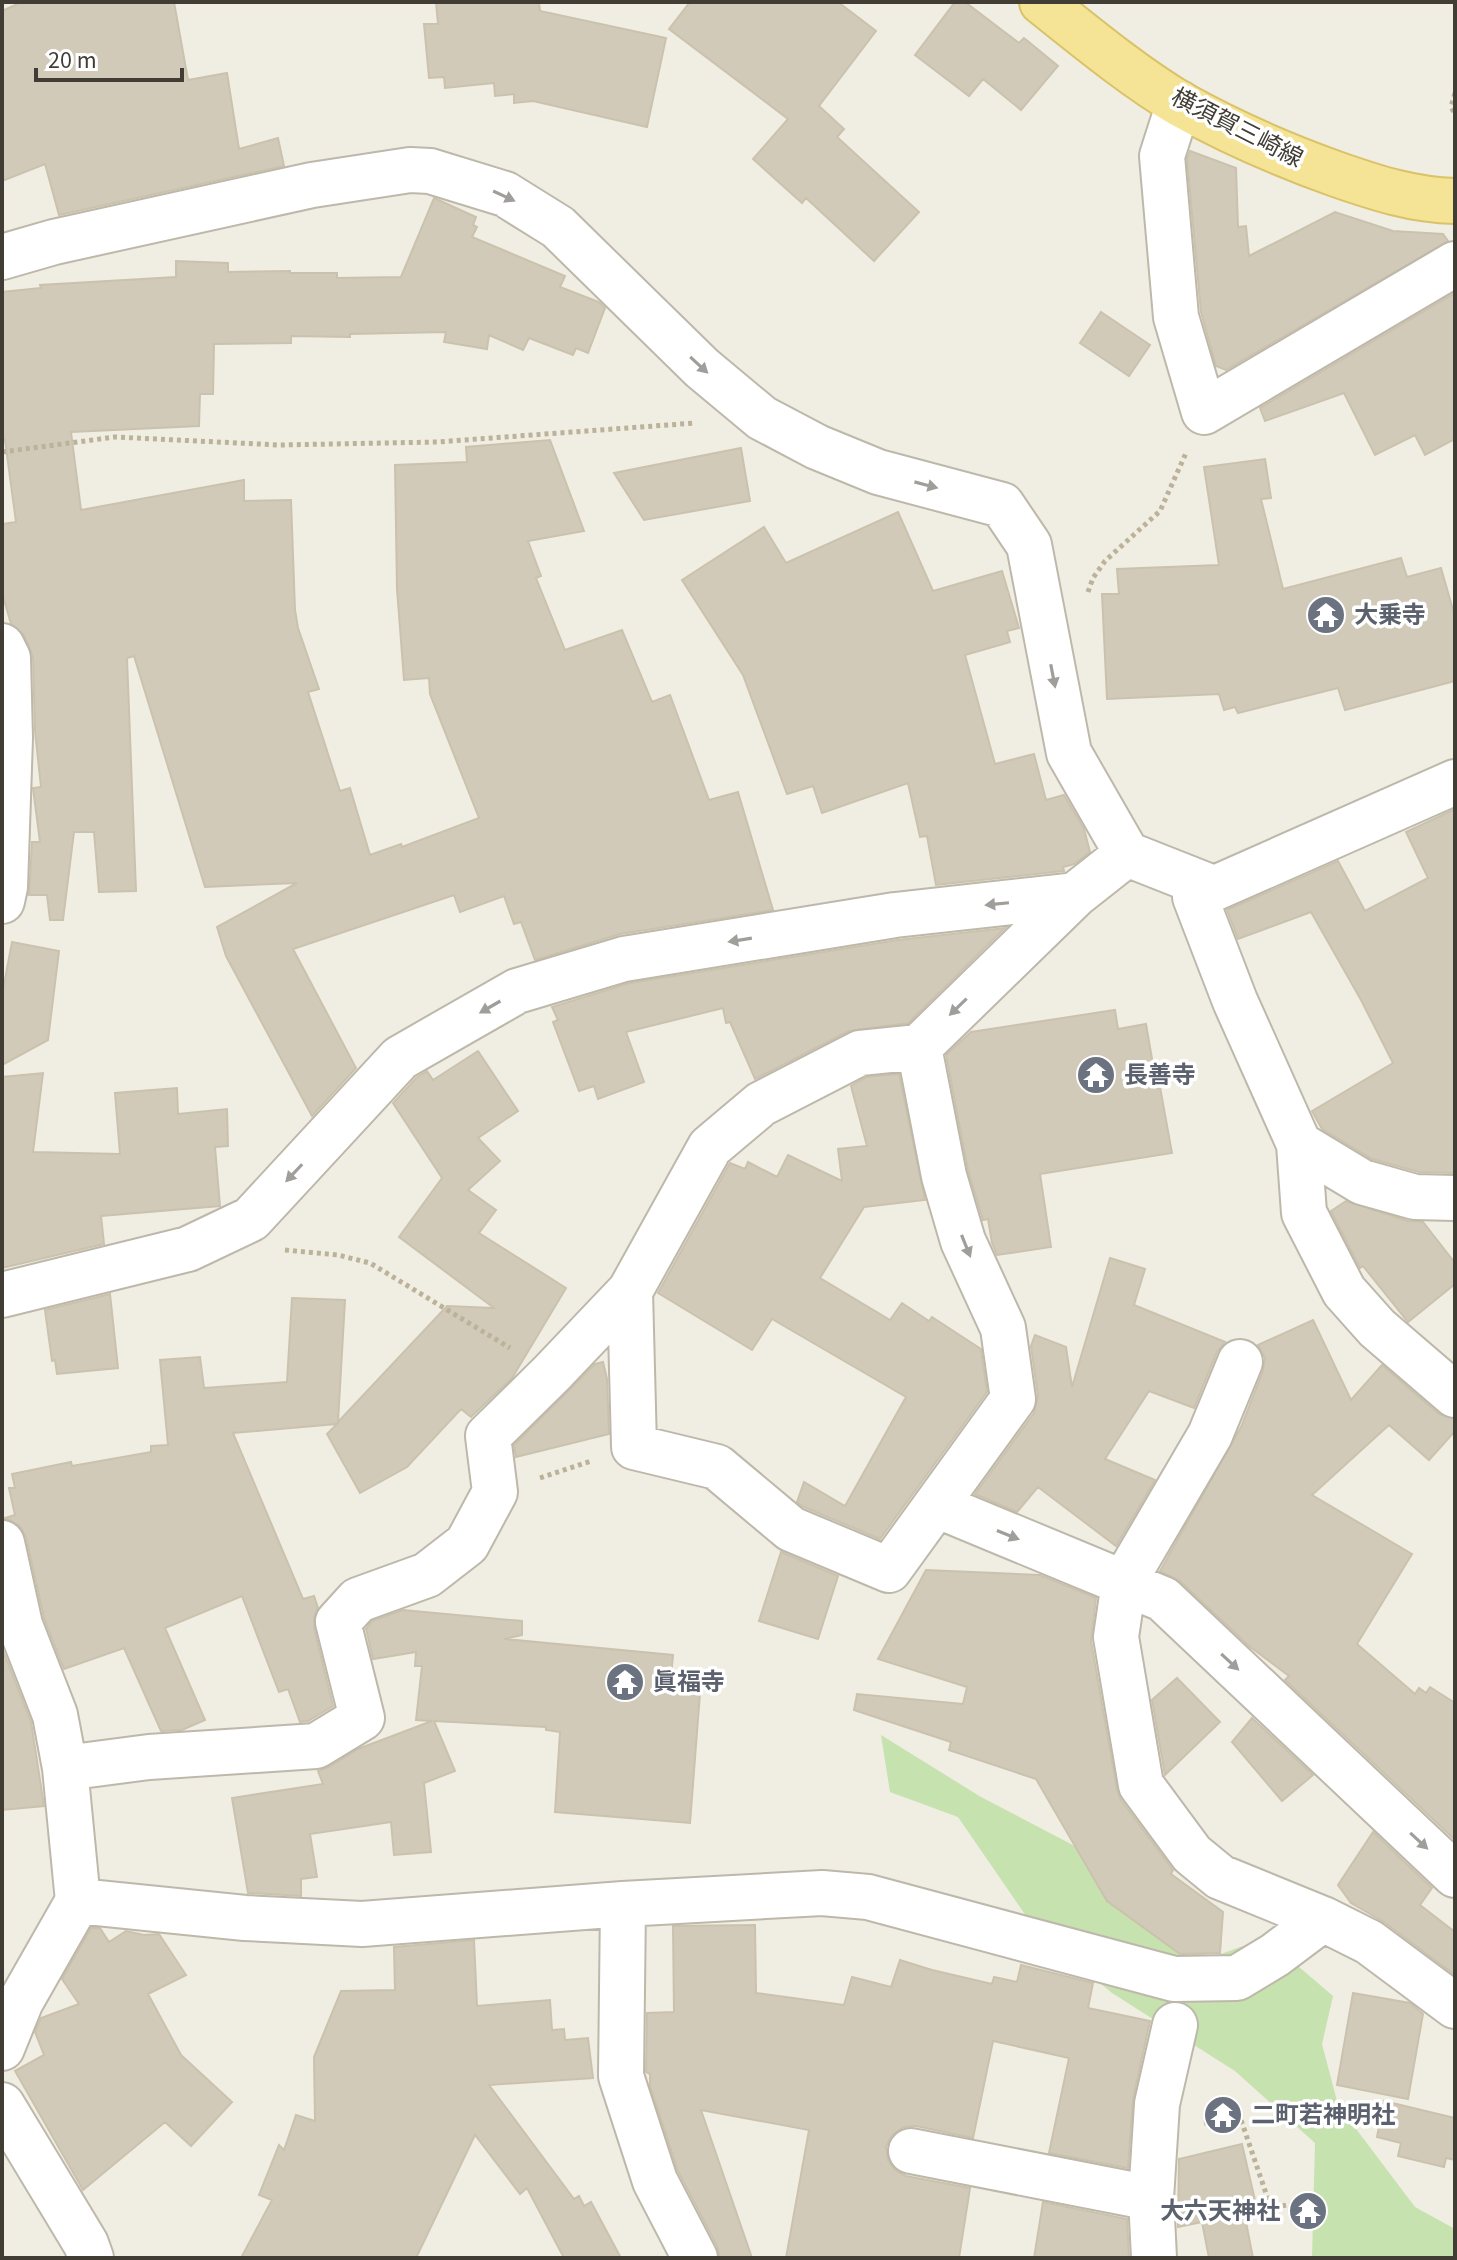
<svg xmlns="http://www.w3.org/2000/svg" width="1457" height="2260" viewBox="0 0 1457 2260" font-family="'Source Sans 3','Noto Sans JP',sans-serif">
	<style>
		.green { fill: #c6e2ae }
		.building { fill: #d1cab9; stroke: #cbc2ad; stroke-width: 2 }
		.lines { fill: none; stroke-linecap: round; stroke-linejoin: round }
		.minor-casing { stroke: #bdb8aa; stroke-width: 48 }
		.major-casing { stroke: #d9c268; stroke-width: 48 }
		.path { stroke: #bbb299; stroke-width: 5; stroke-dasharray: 4 4; stroke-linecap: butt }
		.minor { stroke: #fff; stroke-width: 44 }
		.major { stroke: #f6e496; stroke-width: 44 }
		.oneway { fill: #a09e9a }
		.labels { text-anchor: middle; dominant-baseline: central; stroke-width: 7; stroke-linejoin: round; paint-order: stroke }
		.street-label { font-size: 24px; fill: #413d34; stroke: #fff }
		.worship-label { font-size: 24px; font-weight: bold; fill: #5b616d; stroke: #fff; text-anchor: start }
	</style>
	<rect width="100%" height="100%" fill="#f0ede3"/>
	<path class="green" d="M881,1735L981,1797L1088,1853L1137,1910L1210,1958L1265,1938L1333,1996L1322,2044L1338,2105L1415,2207L1455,2229V2258H1312L1315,2143L1235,2071L1112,1993L1033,1926L958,1817L890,1792Z"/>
	<path class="building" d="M22,2H174L188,80L227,73L239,149L278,138L284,166L59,215L45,164L2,181V11Z
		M436,2H539L540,11L666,38L647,127L533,101L514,103V94L495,96L494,83L445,88L444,77L429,78L424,24H438Z
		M690,2H838L876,31L819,106L844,129L837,137L919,212L874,261L806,198L802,203L753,159L788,119L669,29Z
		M955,2H965L1019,43L1024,38L1058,66L1021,110L983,79L969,96L915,55Z
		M1190,151L1236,168L1238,227L1246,226L1249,256L1335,212L1393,231L1443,234L1448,241L1226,370L1216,366L1201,312L1187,159Z
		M434,198L476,217L473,225L477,227L472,237L565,276L560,287L599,302L605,308L588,353L576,348L573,355L529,338L523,350L489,335L487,349L444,342L446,332L350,334V337L291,336V343L214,344L213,394H200L199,426L71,432L81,510L244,480V501L291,500L295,610L298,628L319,689L308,692L340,791L350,788L370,855L401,844L402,847L479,818L430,694L429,678L404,680L397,589L395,465L467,462L466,447L550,440L584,531L528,541L541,576L536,578L565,650L622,630L652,702L670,695L709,800L738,792L773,910L620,934L535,960L521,922L514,924L504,896L460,912L454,895L293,949L356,1068L312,1116L226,956L217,927L297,883L205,887L134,656L127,658L136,891L99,892L94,832H74L63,920H50L47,895H29L32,842H40L33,788L41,787L35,731L33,657L24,635L11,624L2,593V524L16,522L5,440L2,441V292L41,288L40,285L176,277V261L228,263V272L290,271V273H337V278L401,277Z
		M1455,293V439L1425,455L1415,435L1375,455L1344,393L1265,421L1260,408Z
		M1101,312L1150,345L1129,376L1080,343Z
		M741,448L750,501L644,520L614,473Z
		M1265,459L1271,498L1261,499L1283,589L1401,558L1407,577L1441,568L1455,617V681L1345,710L1338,688L1238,713L1235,707L1224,710L1219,694L1107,699L1102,594H1119L1117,569L1219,565L1204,467Z
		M898,512L933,591L1002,571L1019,628L1007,631L1010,642L965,655L995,764L1034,754L1046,800L1064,795L1084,829L1090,852L1074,864L1063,867L1064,871L936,885L927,836L920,837L908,783L822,813L813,786L787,794L743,675L682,580L764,527L786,563Z
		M1455,809V1173L1419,1172L1372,1159L1322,1129L1312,1111L1393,1063L1361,1000L1311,912L1238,939L1227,910L1338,861L1365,911L1428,878L1406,832Z
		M1005,928L908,1023L849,1031L755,1079L730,1022L726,1023L723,1008L626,1032L644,1082L598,1099L594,1086L579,1091L553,1022L558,1020L552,1007L630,983L898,940Z
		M12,942L59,951L48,1040L2,1065V995Z
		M1115,1010L1118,1029L1146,1024L1157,1088L1160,1087L1172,1153L1040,1174L1051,1247L997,1255L992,1243L988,1219L983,1220L968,1170L946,1055L971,1032Z
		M478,1051L518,1111L478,1138L500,1161L468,1190L496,1210L479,1233L566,1288L512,1378L471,1417L461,1409L407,1467L360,1493L327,1434L337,1424L233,1433L303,1599L314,1596L318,1608L314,1617V1628L333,1706L308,1721L300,1722L288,1689L279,1692L242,1596L165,1628L205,1720L182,1730L161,1731L124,1648L64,1669L44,1618L26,1537L20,1526L10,1520L2,1519L15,1515L9,1488H15L12,1474L71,1462L72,1466L151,1452V1446L168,1445L160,1360L200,1357L204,1388L287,1382L292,1298L345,1300L338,1422L447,1306L494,1308L399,1237L442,1178L393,1103L416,1078L427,1071L433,1080Z
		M43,1073L33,1152L120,1154L115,1093L177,1088L178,1114L227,1109L228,1146L215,1147L220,1206L101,1216L104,1244L2,1268V1077Z
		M899,1074L925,1200L864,1207L820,1278L890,1320L902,1303L929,1321L932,1317L981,1349L987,1392L880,1539L804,1507L797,1502L804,1482L845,1506L906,1397L772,1319L752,1350L658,1293L730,1163L745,1169L748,1162L777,1177L788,1155L842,1181L838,1149L867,1146L851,1086L867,1077Z
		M1346,1201L1408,1221L1423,1222L1455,1263V1284L1408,1322L1363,1266L1360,1268L1331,1211Z
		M1110,1258L1145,1269L1134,1305L1225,1342L1217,1352L1194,1408L1149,1391L1105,1459L1155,1480L1116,1546L1038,1487L1017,1512L975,1494L1034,1413L1038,1396L1031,1346L1035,1335L1066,1347L1072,1387Z
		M110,1294L118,1368L57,1374L55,1360L52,1361L45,1310Z
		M1313,1320L1351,1400L1382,1365L1439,1414L1455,1419V1431L1429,1460L1389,1425L1312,1495L1412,1554L1357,1644L1415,1694L1419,1688L1426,1693L1430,1687L1455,1703V1840L1285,1680L1289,1676L1249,1646L1180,1581L1160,1571L1241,1427L1263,1371L1265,1358L1258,1345Z
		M603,1362L607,1379L609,1434L516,1457L514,1445L595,1364Z
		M781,1552L838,1576L818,1639L759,1621Z
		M926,1570L1040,1575L1096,1598L1091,1641L1117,1790L1121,1800L1173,1870L1171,1874L1223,1912L1220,1953L1180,1954L1107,1901L1036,1779L949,1750L951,1742L854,1710L857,1694L963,1704L967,1687L878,1659Z
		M403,1610L522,1621V1635L504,1639L673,1655L671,1677L701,1680L690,1823L555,1812L560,1732L546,1730V1727L434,1721L455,1771L424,1783L431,1852L394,1855L391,1822L310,1834L317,1877L301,1879V1896L248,1893L232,1798L323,1784L318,1771L329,1767L358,1749L432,1721L416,1720L422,1666H415L416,1652L373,1659L366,1629L372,1621Z
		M2,1648L31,1722L44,1806L2,1810Z
		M1177,1678L1220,1722L1165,1775L1152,1700Z
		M1252,1718L1313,1775L1282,1801L1232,1742Z
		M1373,1832L1432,1888L1420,1905L1455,1932V1975L1384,1922L1351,1903L1338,1885Z
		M755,1925L756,1993L844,2005L852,1977L891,1987L900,1960L932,1970L992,1984L994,1977L1017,1982L1021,1965L1093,1983L1088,2008L1150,2021L1133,2099L1128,2168L1049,2153L1069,2058L993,2041L973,2138L916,2126L904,2127L892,2135L886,2147L888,2160L895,2170L906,2176L970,2188L959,2258H786L809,2130L701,2110L752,2258H720L717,2246L678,2171L650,2086V2074L646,2072L647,2013L674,2012L673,1926Z
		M91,1928H100L109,1942L126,1931L144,1935L159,1934L186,1975L148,1994L181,2055L232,2102L191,2146L165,2122L83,2190L15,2071L44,2055L35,2032L41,2018L79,2004L62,1979Z
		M474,1940L477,2006L550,2000L552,2030L564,2029L565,2040L588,2038L593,2078L489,2085L574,2199L579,2196L584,2206L591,2202L621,2258H564L527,2188L520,2194L475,2135L416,2258H241L272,2200L259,2195L279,2145L284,2150L296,2115L315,2121L314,2057L341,1991L395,1990L394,1947Z
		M1353,1993L1410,2003L1423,2014L1408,2099L1337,2085Z
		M1384,2101L1455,2118V2160L1446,2158L1444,2167L1398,2156L1401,2143L1377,2137Z
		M1242,2144L1257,2209L1244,2212L1253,2258H1209L1202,2222L1178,2227L1179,2159Z
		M1043,2202L1127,2219L1129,2258H1034Z"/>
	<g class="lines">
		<defs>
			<path id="minor" d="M1179,103L1162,156L1176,317L1204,412L1455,264
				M2,257L54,242L312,185L410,170L430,171L505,194L558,227L702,368L762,418L817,447L878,472L1002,505L1029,545L1069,753L1127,854L1213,888
				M2,646L8,658L10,738L5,887L2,901
				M1455,782L1195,897L1235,1001L1299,1144L1304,1213L1344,1291L1377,1328L1455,1395
				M1299,1144L1362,1182L1415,1197L1455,1198
				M630,1291L634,1447L717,1467L791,1529L889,1570L1013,1399L1003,1328L963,1241L944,1176L919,1047L1075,895L1127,854
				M2,1295L188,1249L251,1219L400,1058L517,991L624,959L895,915L1075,895
				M1240,1362L1210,1435L1124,1582L1116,1637L1141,1785L1192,1854L1220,1877L1323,1919L1369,1942L1455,2006
				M936,1505L1163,1599L1455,1875
				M2,1543L20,1625L55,1715L65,1768L78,1901L21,2001L2,2048
				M65,1768L149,1757L316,1746L362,1718L338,1622L358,1600L427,1575L467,1544L495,1492L488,1436L552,1373L630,1291L710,1147L761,1104L860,1053L919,1047
				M78,1901L245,1918L362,1924L623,1904L822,1893L868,1897L1174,1979L1237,1978L1275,1955L1323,1919
				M623,1904L621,2076L655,2181L695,2258
				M2,2105L86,2244L91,2258
				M911,2151L1151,2198
				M1154,2258L1151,2198L1157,2104L1175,2025"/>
			<path id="major" d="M1042,2C1086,37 1133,76 1180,104C1230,132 1283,155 1336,174C1376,188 1413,200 1455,201"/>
		</defs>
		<use href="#minor" class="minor-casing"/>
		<use href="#major" class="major-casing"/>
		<path class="path" d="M1455,93L1451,107L1455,114
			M2,452L115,437L279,445L437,442L695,423
			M1088,592L1093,578L1105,561L1160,511L1186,453
			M285,1250L338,1255L370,1263L510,1348
			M540,1478L591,1461
			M1204,2123L1240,2117L1271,2208L1313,2200"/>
		<use href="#minor" class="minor"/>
		<use href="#major" class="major"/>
	</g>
	<defs><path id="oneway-solid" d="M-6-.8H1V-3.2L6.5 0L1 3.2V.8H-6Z" transform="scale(2)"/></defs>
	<g class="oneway">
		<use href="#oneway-solid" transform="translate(504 196) rotate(25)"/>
		<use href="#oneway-solid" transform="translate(699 365) rotate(43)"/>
		<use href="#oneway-solid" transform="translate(926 485) rotate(15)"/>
		<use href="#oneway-solid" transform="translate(1053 676) rotate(79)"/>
		<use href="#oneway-solid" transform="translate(997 904) rotate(174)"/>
		<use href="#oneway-solid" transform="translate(740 940) rotate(171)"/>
		<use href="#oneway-solid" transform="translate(490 1007) rotate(150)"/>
		<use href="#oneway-solid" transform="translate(958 1007) rotate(136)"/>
		<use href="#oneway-solid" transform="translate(294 1173) rotate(133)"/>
		<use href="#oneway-solid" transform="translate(966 1246) rotate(68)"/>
		<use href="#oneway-solid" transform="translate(1008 1535) rotate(22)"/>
		<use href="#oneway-solid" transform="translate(1230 1662) rotate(43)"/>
		<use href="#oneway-solid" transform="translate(1419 1841) rotate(43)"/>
	</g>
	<defs>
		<symbol id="temple-disc" viewBox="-11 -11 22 22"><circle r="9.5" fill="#6b7280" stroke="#fff"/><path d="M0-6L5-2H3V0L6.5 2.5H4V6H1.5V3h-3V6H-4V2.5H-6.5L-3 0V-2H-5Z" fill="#fff"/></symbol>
	</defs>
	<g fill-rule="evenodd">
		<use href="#temple-disc" x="1304" y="593" width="44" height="44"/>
		<use href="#temple-disc" x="1074" y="1053" width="44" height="44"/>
		<use href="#temple-disc" x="603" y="1660" width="44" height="44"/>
		<use href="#temple-disc" x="1201" y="2093" width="44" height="44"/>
		<use href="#temple-disc" x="1286" y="2189" width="44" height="44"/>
	</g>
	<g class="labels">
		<g class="street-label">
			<text transform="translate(1237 128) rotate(27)">横須賀三崎線</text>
		</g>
		<g class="worship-label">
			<text x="1354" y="615">大乗寺</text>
			<text x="1124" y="1075">長善寺</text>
			<text x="653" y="1682">眞福寺</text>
			<text x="1251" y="2115">二町若神明社</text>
			<text x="1280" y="2211" text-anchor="end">大六天神社</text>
		</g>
	</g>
	<rect width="1457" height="2260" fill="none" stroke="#413d34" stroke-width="8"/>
	<path d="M36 68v12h146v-12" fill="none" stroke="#413d34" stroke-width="4"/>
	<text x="48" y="68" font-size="24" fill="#413d34" stroke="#ffffff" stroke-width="6" paint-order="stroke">20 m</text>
</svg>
